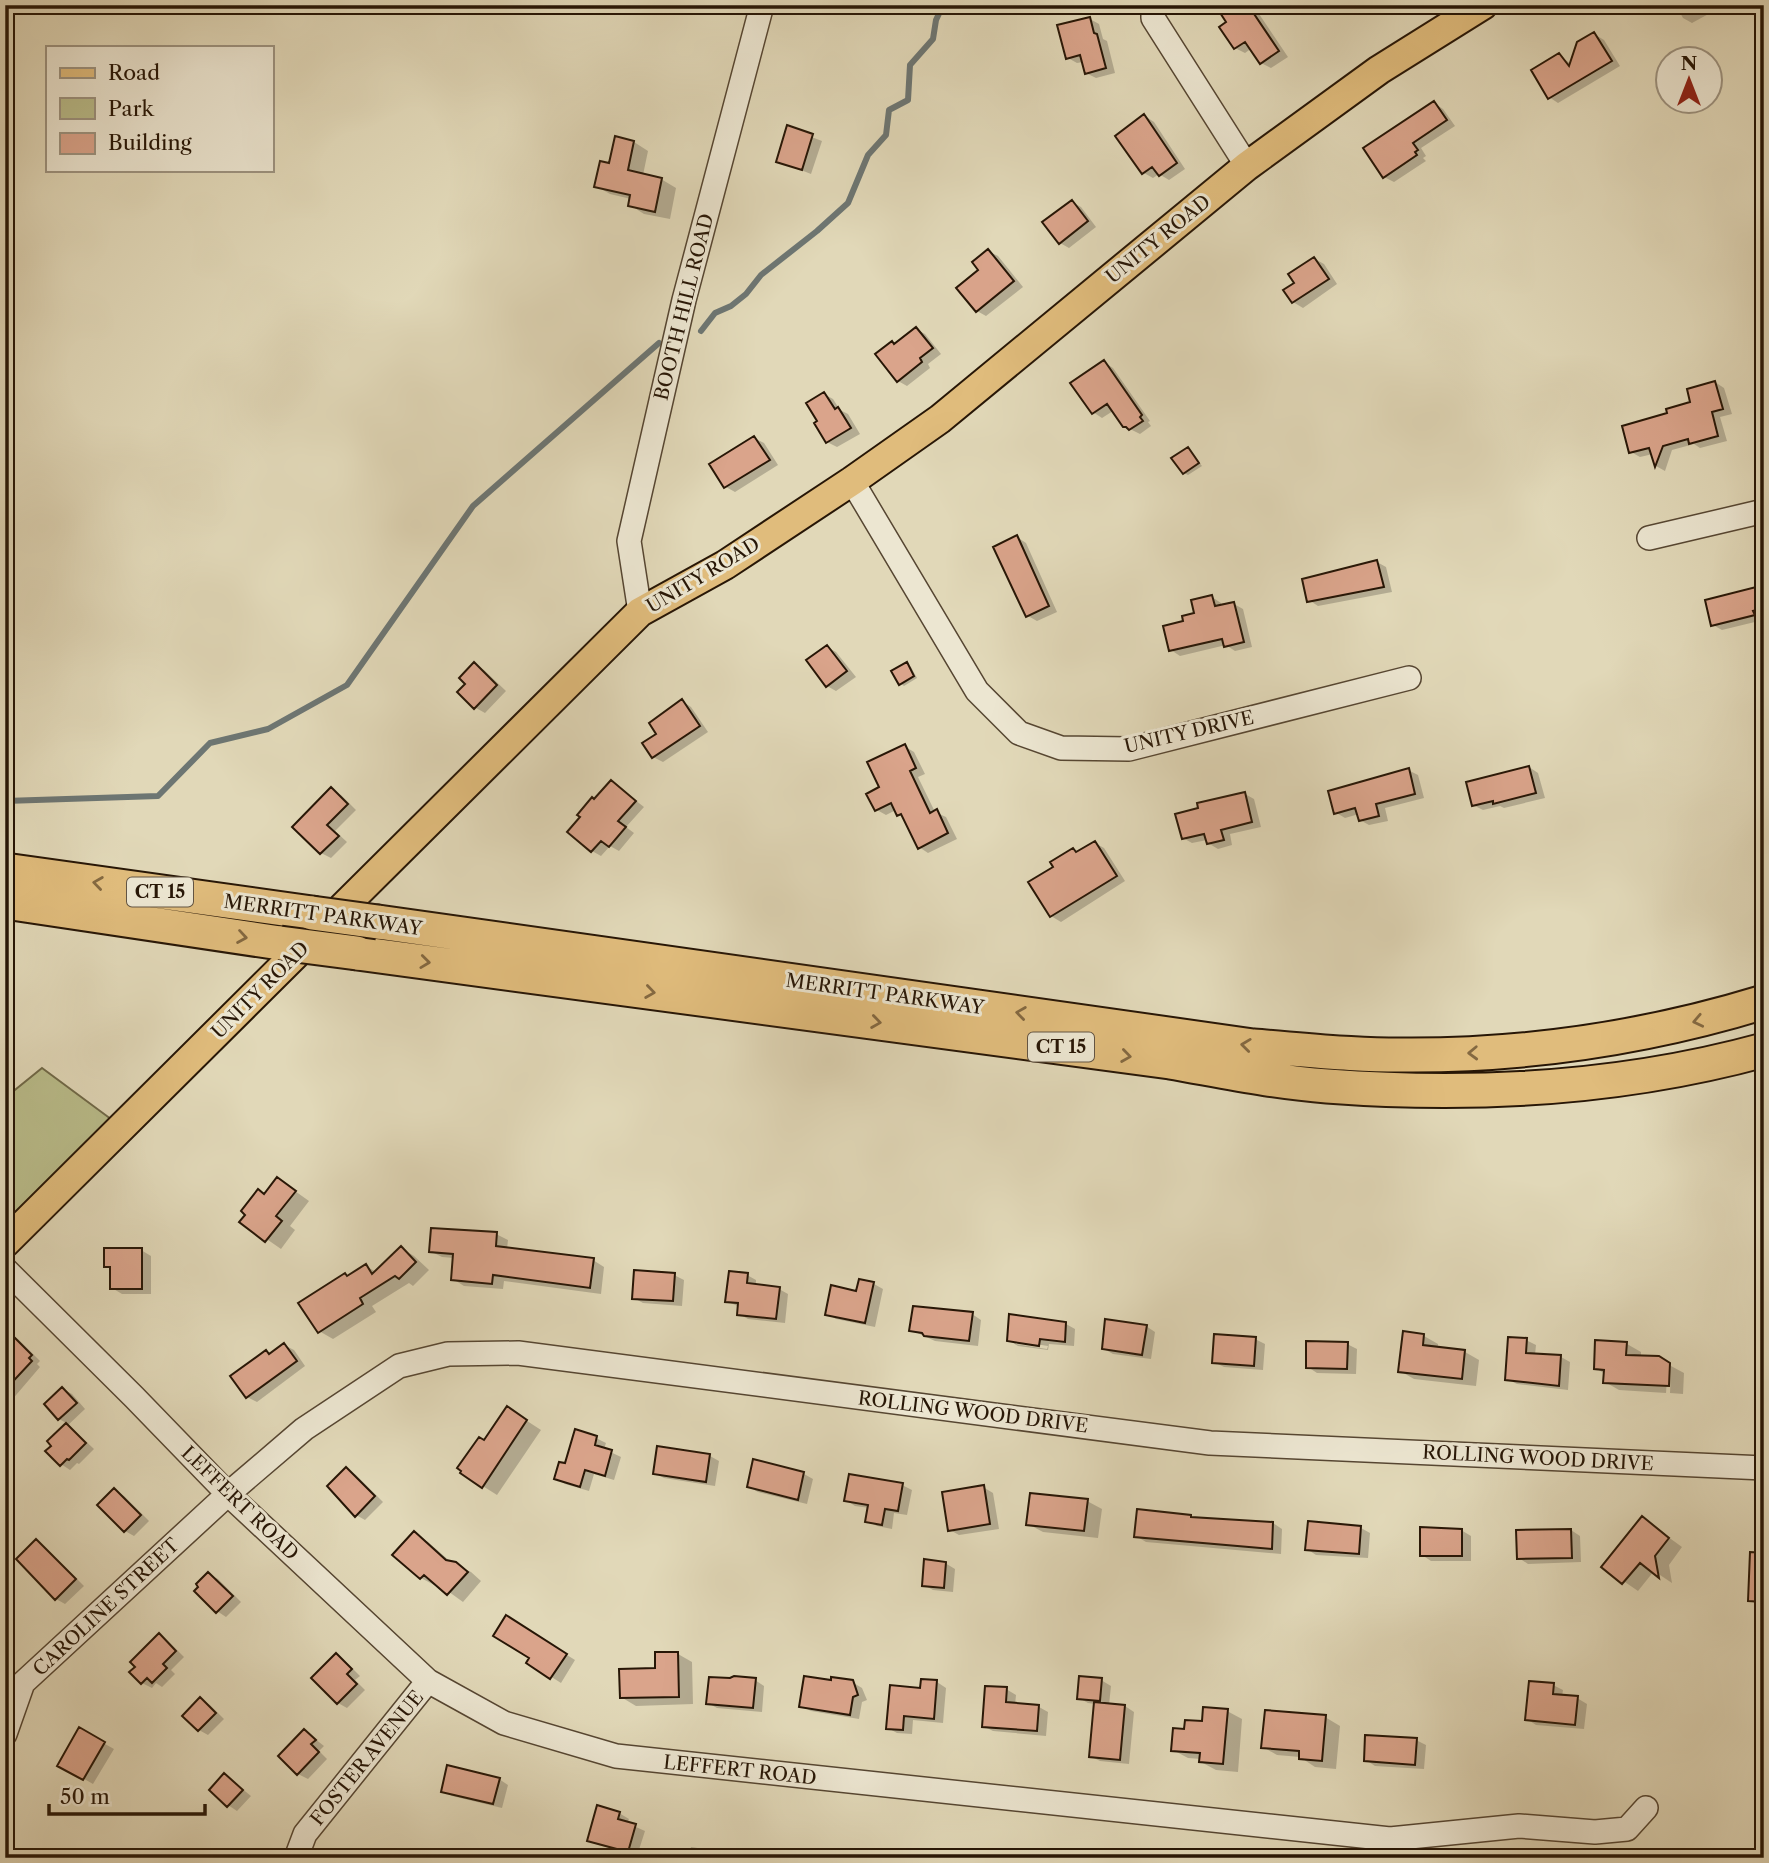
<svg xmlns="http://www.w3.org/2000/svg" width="1769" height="1863" viewBox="0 0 1769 1863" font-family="'Libre Caslon Text',serif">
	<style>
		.green { fill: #b9bc8a; stroke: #706948; stroke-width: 2 }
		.shadow { fill: #0003; fill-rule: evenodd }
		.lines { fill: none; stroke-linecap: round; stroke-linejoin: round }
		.stream { stroke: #6d7673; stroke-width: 6 }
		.building { fill: #daa48b; stroke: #271606; stroke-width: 2 }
		.minor-casing { stroke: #564632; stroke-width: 26 }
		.major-casing { stroke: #271606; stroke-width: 32 }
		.highway-casing { stroke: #271606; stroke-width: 37 }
		.minor { stroke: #ece6d1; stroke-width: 23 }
		.major { stroke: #e0bc7c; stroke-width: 28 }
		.highway { stroke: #e0bc7c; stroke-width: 33 }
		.highway-bridge-casing { stroke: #271606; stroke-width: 37; stroke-linecap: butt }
		.highway-bridge { stroke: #e0bc7c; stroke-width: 33 }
		.oneway { stroke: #846941 }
		.labels { text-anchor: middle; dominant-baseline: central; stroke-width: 6; stroke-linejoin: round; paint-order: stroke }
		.shield { fill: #ece6d1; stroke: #625443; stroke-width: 2 }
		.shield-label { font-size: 18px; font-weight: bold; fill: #271606 }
		.street-label { font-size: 19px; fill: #271606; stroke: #ece6d1 }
	</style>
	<rect width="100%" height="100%" fill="#e1d8b8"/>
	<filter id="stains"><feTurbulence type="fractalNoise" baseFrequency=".00286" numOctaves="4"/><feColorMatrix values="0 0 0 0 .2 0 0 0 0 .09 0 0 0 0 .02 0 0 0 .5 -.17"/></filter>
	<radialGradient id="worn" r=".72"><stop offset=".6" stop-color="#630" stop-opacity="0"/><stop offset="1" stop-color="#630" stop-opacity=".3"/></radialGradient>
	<path class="green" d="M42,1068L119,1125L5,1230V1098Z"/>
	<path class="shadow" d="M1230,5H1253L1288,57L1271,68L1261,63L1252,48L1245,53L1235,48L1228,22Z
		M1662,5H1725L1692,23L1683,18L1679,11Z
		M1090,19L1099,24L1103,39L1107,41L1115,73L1096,78L1086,73L1083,62L1077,63L1068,58Z
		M1594,34L1604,40L1620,66L1558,103L1549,97L1559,55L1571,64Z
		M1434,103L1443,109L1455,126L1421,148L1426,156L1423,158L1426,161L1394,182L1384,177Z
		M1145,116L1154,122L1185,169L1169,180L1159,174L1153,178L1144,173L1117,136Z
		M788,128L822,141L811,174L778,161Z
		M634,142L648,151L643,175L661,179L676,188L670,219L644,214L630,205L631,199L610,194L596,186L610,165Z
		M1072,202L1081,207L1096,227L1069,248L1060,243Z
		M988,251L998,256L1023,287L986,316L977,311Z
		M1315,259L1324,264L1337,284L1303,308L1293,302L1297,284Z
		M916,329L925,334L941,354L928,364L930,368L907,386L898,381L895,345Z
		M1104,362L1113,368L1150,421L1148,422L1151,426L1140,434L1124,426L1113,411L1102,418L1093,412Z
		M1715,382L1724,388L1732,414L1720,417L1727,441L1700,448L1694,444L1672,450L1665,471L1656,466L1653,454L1640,457L1631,452L1669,414L1693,403Z
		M824,394L833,399L840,410L848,414L860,434L837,447L827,442L819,422Z
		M754,438L764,443L778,465L735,492L726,487Z
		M1188,449L1202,466L1188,475L1184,473Z
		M1017,537L1026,543L1057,612L1037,621L1028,616Z
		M1377,562L1386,567L1392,592L1318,606L1309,600Z
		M1764,587L1763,620L1722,630L1713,625Z
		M1212,597L1221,603L1222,607L1234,604L1243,609L1252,647L1235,651L1226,645L1180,656L1171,650L1196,614Z
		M827,647L836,652L856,677L836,691L827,686Z
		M475,664L484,670L506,691L485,713L476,708L459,692L467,684Z
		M907,664L911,667L917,678L904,686L900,683Z
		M682,701L691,707L708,732L663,762L653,757Z
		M904,746L914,752L925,774L918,777L935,812L946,817L957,839L928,853L919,847L905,818L899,815L896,810L886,815L877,810L882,788Z
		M1529,767L1538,773L1545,798L1504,808L1500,806L1483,810L1473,805Z
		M1408,770L1418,775L1424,798L1385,808L1388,821L1369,825L1360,820L1359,814L1345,818L1335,812Z
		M612,782L644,807L626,827L634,833L619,851L610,846L601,856L592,851L582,817Z
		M332,790L341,795L356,810L335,831L347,842L331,858L321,853L295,827Z
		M1245,794L1254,799L1261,827L1230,834L1232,845L1218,849L1208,843L1207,840L1192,843L1183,838Z
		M1095,843L1104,848L1125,881L1061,922L1051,916L1055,868L1073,850L1078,853Z
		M278,1179L309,1201L290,1226L295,1230L281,1249L242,1222Z
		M496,1234L508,1240L507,1249L593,1260L604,1267L601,1294L504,1281L503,1289L464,1286L453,1279L454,1258L442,1257L430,1251Z
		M401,1248L414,1256L429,1270L413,1286L409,1283L372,1306L376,1312L333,1339L319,1331L349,1277L366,1266L376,1272Z
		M141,1250L151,1256V1294H122L112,1288V1270L105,1266Z
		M674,1275L684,1280L682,1306L643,1303L634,1298Z
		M747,1275L756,1280V1286L779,1289L788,1294L785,1323L748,1319L739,1314L740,1307L726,1301Z
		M874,1284L883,1289L875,1327L836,1319L827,1314Z
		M972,1314L981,1320L978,1346L935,1341L911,1330Z
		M1066,1324L1075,1329L1074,1346L1049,1344L1048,1350L1018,1346L1008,1340ZM1016,1341L1048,1346L1047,1349L1016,1344Z
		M1146,1326L1155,1332L1151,1359L1113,1354L1104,1349Z
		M9,1333L18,1339L40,1361L37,1364L40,1367L5,1408V1337Z
		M1424,1336L1438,1344V1348L1465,1352L1479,1360L1476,1386L1414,1379L1400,1371Z
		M1255,1339L1265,1344L1263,1370L1224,1367L1214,1362Z
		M1526,1340L1536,1345L1535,1355L1561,1357L1570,1362L1568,1390L1517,1384L1507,1379Z
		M1347,1344L1357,1349L1356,1374L1317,1373L1308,1367Z
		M1627,1344L1641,1352V1357L1668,1364L1666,1393L1619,1390L1605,1382V1374L1596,1368Z
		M284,1345L294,1350L305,1366L257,1402L247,1397L266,1352L271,1355Z
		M1671,1366L1684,1373L1683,1394L1670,1393Z
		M63,1389L72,1394L85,1409L67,1426L75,1431L94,1449L79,1464L77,1463L70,1470L61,1464L50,1442L68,1424L59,1419Z
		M521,1417L541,1430L497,1495L462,1473L484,1442Z
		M596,1438L606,1443L604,1449L621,1457L614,1480L594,1474L589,1491L565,1484L556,1478L566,1465Z
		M710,1456L719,1461L715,1486L664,1478L654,1473Z
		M347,1469L356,1475L383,1502L365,1520L356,1515Z
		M804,1474L813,1479L807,1504L758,1492L749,1487Z
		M902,1485L912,1490L907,1515L894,1513L892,1529L877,1526L867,1521L870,1508L855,1506L846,1500Z
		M983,1487L993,1493L999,1529L959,1535L950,1530Z
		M115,1490L124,1496L149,1521L134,1536L125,1531Z
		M1087,1501L1102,1509L1098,1538L1043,1532L1028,1524Z
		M1191,1517L1195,1519L1273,1523L1282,1529L1281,1554L1146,1542L1136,1536Z
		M1642,1518L1682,1547L1669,1565L1672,1583L1654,1571L1638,1591L1603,1567Z
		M1361,1528L1370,1533L1368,1558L1316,1555L1307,1549Z
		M1461,1530L1471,1536V1561H1431L1422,1555Z
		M1571,1530L1580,1536L1581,1562L1528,1564L1519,1558Z
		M414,1534L428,1542L452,1563L471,1572L481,1581L463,1602L438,1584L436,1586L421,1578L395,1555Z
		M36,1542L45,1547L84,1586L65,1604L56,1599Z
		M945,1563L955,1569L953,1592L933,1590L924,1585Z
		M1764,1566V1608L1749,1600Z
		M208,1574L218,1579L241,1602L226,1617L217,1611Z
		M516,1623L575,1660L561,1683L528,1662L531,1658Z
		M159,1635L168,1641L184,1657L171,1670L175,1674L162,1687L156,1683L152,1688L142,1683Z
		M678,1654L692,1662L693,1704L636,1706L621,1697Z
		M336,1655L345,1661L360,1676L355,1680L365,1690L347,1708L338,1703Z
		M755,1680L764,1686L762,1712L717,1708L708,1703Z
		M1101,1680L1111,1686L1109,1705L1125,1706L1134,1712L1129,1764L1100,1761L1090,1756L1095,1704L1088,1703L1079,1698Z
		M852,1682L862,1688L867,1700L862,1702L859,1719L811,1711L801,1706Z
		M937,1682L946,1688L943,1723L913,1720L912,1734L897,1733L888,1728L922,1690Z
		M1553,1685L1563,1690L1562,1697L1577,1698L1587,1704L1584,1729L1536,1725L1527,1719Z
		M1006,1689L1016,1695L1015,1705L1039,1707L1048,1712L1046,1736L993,1731L983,1726Z
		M201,1699L210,1705L224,1719L208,1735L199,1730Z
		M1227,1711L1242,1719L1238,1772L1216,1770L1201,1762V1759L1188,1758L1173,1750L1186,1730Z
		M1325,1717L1340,1726L1336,1769L1315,1767L1300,1757L1277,1755L1263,1747Z
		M80,1730L114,1749L93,1784L60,1765Z
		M305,1731L324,1746L319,1751L327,1759L308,1779L298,1774L280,1756Z
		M1416,1740L1426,1745L1424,1769L1375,1766L1366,1760Z
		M225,1775L251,1796L237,1811L228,1805Z
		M499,1779L508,1785L502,1808L452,1796L443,1791Z
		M619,1813L629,1819L627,1823L645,1831L637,1856L599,1845L589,1840Z
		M691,1847L757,1857L759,1858H689Z
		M858,1848L880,1851L890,1857L898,1858H857Z
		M374,1850L390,1858H370Z
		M431,1851L445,1858H427Z"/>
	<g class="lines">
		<path class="stream" d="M701,331L715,313L731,306L746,294L761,275L817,231L848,203L868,155L886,135L889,110L908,100L910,65L933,39L936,20L943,5
			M5,801L158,796L210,743L268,729L347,685L473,506L659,343"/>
	</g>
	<path class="building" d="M1215,5H1248L1279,51L1260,64L1245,42L1234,49L1219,27L1226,22Z
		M1090,17L1094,33L1097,34L1106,68L1085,74L1080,55L1066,59L1057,25Z
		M1594,32L1612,61L1548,99L1531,70L1559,53L1569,66L1577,42Z
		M1434,101L1447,120L1413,143L1418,150L1415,152L1417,155L1383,178L1363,148Z
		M1144,114L1177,163L1159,176L1152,167L1142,174L1115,136Z
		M787,125L813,134L802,170L776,162Z
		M615,136L634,141L628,170L662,178L655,212L628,206L630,195L594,187L600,161L609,163Z
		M1072,200L1088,221L1059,244L1042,222Z
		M988,249L1014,281L976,312L956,288L978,270L972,262Z
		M1314,257L1329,279L1292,303L1283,290L1294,283L1288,274Z
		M916,327L933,348L920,358L922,362L897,382L875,354L892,341L894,344Z
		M1104,360L1142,415L1140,417L1143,421L1129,430L1126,427H1123L1107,404L1092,414L1070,383Z
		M1715,381L1723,409L1712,412L1718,436L1689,444L1688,439L1663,446L1655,467L1649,448L1629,453L1622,426L1667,413L1666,409L1690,402L1687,389Z
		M824,392L835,409L838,407L851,428L826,443L814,423L817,421L806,403Z
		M754,436L770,460L724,488L709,464Z
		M1188,447L1199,463L1183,474L1171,458Z
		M1017,535L1049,606L1026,617L993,547Z
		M1377,560L1384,587L1307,602L1302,579Z
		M1764,585V608L1753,611L1755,615L1711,626L1705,600Z
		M1212,595L1215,606L1234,602L1244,642L1224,647L1222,639L1169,651L1163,626L1183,621L1182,616L1194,613L1191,600Z
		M827,645L847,671L826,687L806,660Z
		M474,662L497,685L474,709L457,692L465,684L459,678Z
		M907,662L914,676L899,685L891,671Z
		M682,699L700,726L652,758L642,743L656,734L649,723Z
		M905,744L916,768L910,771L930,813L937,809L948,833L918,849L901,814L897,816L891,803L875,811L866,794L879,787L867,762Z
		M1529,766L1536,793L1493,804V801L1472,806L1466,782Z
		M1409,768L1415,794L1376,804L1379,816L1359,821L1355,808L1334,814L1328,791Z
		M611,780L636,801L618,821L626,827L609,847L601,841L591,852L567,832L580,817L577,815L592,797L594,799Z
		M331,787L348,804L327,825L339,836L320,854L292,827Z
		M1245,792L1252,822L1221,830L1224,840L1207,844L1204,834L1182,839L1175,814L1198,808L1197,803Z
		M1095,841L1117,876L1050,917L1028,882L1053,867L1050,862L1073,848L1076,852Z
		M277,1177L296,1191L276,1216L282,1221L265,1242L239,1222L245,1215L241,1211L258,1189L264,1194Z
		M431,1228L497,1232L496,1246L594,1258L590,1288L493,1275L492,1284L451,1280L453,1254L429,1252Z
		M401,1246L416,1262L399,1279L395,1276L360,1298L363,1304L318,1333L298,1303L345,1273L347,1276L366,1264L372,1274Z
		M104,1248H142V1289H110V1267H104Z
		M634,1270L675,1273L673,1301L632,1299Z
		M729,1271L748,1273L747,1283L780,1287L776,1319L737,1315L738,1303L725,1302Z
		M859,1279L874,1282L865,1323L825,1315L831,1285L856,1291Z
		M913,1306L973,1312L969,1341L924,1336L922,1333L909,1331Z
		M1009,1314L1066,1322L1065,1342L1040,1339L1039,1346L1007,1341Z
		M1105,1319L1147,1325L1142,1355L1102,1349Z
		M5,1328L32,1355L29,1358L32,1361L5,1390Z
		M1403,1331L1424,1334L1423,1345L1465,1350L1462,1379L1398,1372Z
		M1214,1334L1256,1337L1254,1366L1212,1363Z
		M1508,1337L1527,1338L1526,1353L1561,1355L1559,1386L1505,1380Z
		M1595,1340L1627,1342L1626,1355L1659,1356L1670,1363L1669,1386L1603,1383L1604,1370L1594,1369Z
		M1306,1341L1348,1342L1347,1369L1306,1368Z
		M284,1343L297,1361L246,1398L230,1376L266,1350L269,1354Z
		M62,1387L77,1403L58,1420L44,1404Z
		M507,1406L527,1420L482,1488L460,1473L461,1471L457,1468L479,1437L484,1440Z
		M66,1423L86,1443L69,1460L67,1459L60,1466L45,1451L51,1446L47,1441Z
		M575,1429L597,1436L595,1445L612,1450L605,1476L585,1470L580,1487L554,1479L559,1462L565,1463Z
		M657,1446L710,1454L706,1482L653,1474Z
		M753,1459L804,1472L798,1500L747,1487Z
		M346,1467L375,1496L355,1517L327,1486Z
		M849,1474L903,1483L898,1511L885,1509L882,1525L865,1522L868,1505L844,1501Z
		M984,1485L990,1524L948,1531L942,1492Z
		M114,1488L141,1515L124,1532L97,1505Z
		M1030,1493L1088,1499L1084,1531L1026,1525Z
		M1137,1509L1191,1515V1517L1273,1522L1272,1549L1134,1537Z
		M1642,1516L1669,1538L1655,1556L1659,1578L1640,1563L1622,1584L1601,1567Z
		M1308,1521L1361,1526L1359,1554L1305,1550Z
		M1420,1527L1462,1529V1556H1420Z
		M1571,1529L1572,1558L1517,1559L1516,1530Z
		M414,1531L446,1560L456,1562L468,1572L447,1595L424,1575L420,1579L392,1555Z
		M36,1539L76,1579L55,1600L16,1559Z
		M1750,1552L1764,1553V1602L1748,1601Z
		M924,1559L946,1562L944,1588L922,1586Z
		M208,1572L233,1596L216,1613L194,1591L198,1587L196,1584Z
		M506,1615L567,1654L550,1679L526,1663L529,1658L493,1636Z
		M159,1633L176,1651L163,1664L167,1668L152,1683L147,1678L141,1684L129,1672L135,1667L130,1662Z
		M655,1652H678L679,1697L620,1698L619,1669L655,1668Z
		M336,1653L352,1669L347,1674L357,1684L337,1704L311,1678Z
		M734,1676L756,1678L753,1708L706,1704L709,1677L730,1678Z
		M804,1676L831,1680V1677L853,1680L858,1695L853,1697L850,1715L799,1707Z
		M1079,1676L1102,1678L1100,1701L1077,1699Z
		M921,1679L937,1680L934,1719L904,1716L903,1730L886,1729L890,1685L920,1688Z
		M1529,1681L1554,1683L1553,1694L1578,1696L1575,1725L1525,1720Z
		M985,1686L1007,1687L1006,1702L1039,1705L1037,1731L982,1727Z
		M200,1697L216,1713L198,1731L182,1716Z
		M1094,1702L1125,1705L1120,1760L1089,1757Z
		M1203,1707L1228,1709L1223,1764L1199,1762L1200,1753L1171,1751L1173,1728L1184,1729L1185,1720L1202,1721Z
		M1265,1710L1326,1715L1322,1761L1299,1759V1751L1261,1748Z
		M79,1727L105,1742L83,1780L57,1766Z
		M304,1729L316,1740L311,1744L319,1752L297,1775L278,1756Z
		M1365,1735L1417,1738L1415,1765L1364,1761Z
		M447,1765L500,1778L493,1804L441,1792Z
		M224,1773L243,1790L227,1807L209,1790Z
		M597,1805L620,1812L618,1819L636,1824L628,1852L587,1841Z"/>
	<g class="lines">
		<defs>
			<path id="minor" d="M1153,5V18L1247,166
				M852,481L977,691L1019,733L1061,748L1129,749L1409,678
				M1649,538L1764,511
				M640,612L629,541L684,300L762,5
				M5,1269L134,1397L228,1494L428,1681L504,1723L616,1756L1390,1839L1519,1826L1595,1832L1627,1829L1646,1808
				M5,1734L23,1683L228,1494L304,1429L399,1366L448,1354L518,1353L1210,1443L1764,1468
				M296,1858L305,1834L428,1681"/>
			<path id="major" d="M5,1243L640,612L725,565L852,481L940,419L1247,166L1379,70L1483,5"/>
			<path id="highway" d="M5,870L312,913
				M5,902L280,943
				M378,922L1253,1046C1306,1050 1359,1056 1412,1055C1531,1055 1650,1037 1764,1002
				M357,953L1170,1062C1222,1071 1274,1082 1327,1086C1473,1097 1622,1089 1764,1050"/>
		</defs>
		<use href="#minor" class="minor-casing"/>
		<use href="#major" class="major-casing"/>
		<use href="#highway" class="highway-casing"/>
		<use href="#minor" class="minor"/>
		<use href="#major" class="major"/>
		<use href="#highway" class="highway"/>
		<defs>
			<path id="highway-bridge" d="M312,913L378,922
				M280,943L357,953"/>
		</defs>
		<use href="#highway-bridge" class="highway-bridge-casing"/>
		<use href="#highway-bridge" class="highway-bridge"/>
	</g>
	<defs><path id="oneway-chevron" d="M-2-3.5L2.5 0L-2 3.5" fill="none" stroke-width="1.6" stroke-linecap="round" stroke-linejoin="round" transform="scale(1.75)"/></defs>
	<g class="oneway">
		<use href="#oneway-chevron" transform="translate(98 883) rotate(-172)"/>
		<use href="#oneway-chevron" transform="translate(242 937) rotate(9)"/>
		<use href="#oneway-chevron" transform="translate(425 962) rotate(7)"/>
		<use href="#oneway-chevron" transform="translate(650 992) rotate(8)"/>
		<use href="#oneway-chevron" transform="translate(1021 1013) rotate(-172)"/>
		<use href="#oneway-chevron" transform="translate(1698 1021) rotate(168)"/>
		<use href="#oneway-chevron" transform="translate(876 1022) rotate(8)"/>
		<use href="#oneway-chevron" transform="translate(1246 1045) rotate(-173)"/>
		<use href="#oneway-chevron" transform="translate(1473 1053) rotate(178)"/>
		<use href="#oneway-chevron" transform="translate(1126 1056) rotate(8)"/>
	</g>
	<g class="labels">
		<g class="shield">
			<rect x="127" y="877.5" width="66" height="29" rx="5"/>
			<rect x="1028" y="1032.5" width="66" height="29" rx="5"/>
		</g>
		<g class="shield-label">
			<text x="160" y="892">CT 15</text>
			<text x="1061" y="1047">CT 15</text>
		</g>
		<g class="street-label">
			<text transform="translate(1158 239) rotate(-39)">UNITY ROAD</text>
			<text transform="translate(684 307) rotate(-76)">BOOTH HILL ROAD</text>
			<text transform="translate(703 575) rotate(-31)">UNITY ROAD</text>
			<text transform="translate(1189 732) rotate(-13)">UNITY DRIVE</text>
			<text transform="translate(323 915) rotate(8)">MERRITT PARKWAY</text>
			<text transform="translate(260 990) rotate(-45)">UNITY ROAD</text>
			<text transform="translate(885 994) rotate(8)">MERRITT PARKWAY</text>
			<text transform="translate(973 1412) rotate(7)">ROLLING WOOD DRIVE</text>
			<text transform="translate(1538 1458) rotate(3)">ROLLING WOOD DRIVE</text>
			<text transform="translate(240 1503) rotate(44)">LEFFERT ROAD</text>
			<text transform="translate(106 1607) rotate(-43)">CAROLINE STREET</text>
			<text transform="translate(367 1758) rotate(-51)">FOSTER AVENUE</text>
			<text transform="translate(740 1770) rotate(6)">LEFFERT ROAD</text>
		</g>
	</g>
	<rect width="1769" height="1863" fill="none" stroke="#e1d8b8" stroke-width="28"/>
	<rect x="7" y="7" width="1755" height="1849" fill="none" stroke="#271606" stroke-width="3.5"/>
	<rect x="14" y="14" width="1741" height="1835" fill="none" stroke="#271606" stroke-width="2"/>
	<rect x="46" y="46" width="228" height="126" fill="#ece6d1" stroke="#9d9380" stroke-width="2"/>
	<rect x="60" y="68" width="35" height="10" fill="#e0bc7c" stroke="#9d9380" stroke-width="2"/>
	<text x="108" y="80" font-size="21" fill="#271606">Road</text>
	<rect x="60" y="98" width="35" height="21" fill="#b9bc8a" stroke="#9d9380" stroke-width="2"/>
	<text x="108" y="116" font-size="21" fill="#271606">Park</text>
	<rect x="60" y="133" width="35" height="21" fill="#daa48b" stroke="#9d9380" stroke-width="2"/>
	<text x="108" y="150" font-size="21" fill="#271606">Building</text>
	<g transform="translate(1689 80)"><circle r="33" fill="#ece6d1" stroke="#9d9380" stroke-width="2"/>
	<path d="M0-5L12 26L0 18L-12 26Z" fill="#8f2418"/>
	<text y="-10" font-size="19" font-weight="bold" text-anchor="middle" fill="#271606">N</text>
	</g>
	<path d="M49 1804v10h156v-10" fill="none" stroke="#271606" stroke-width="3.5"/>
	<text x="60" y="1804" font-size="21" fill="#271606" stroke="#ece6d1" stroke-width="5" paint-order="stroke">50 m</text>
	<rect width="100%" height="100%" filter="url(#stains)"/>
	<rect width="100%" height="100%" fill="url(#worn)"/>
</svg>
